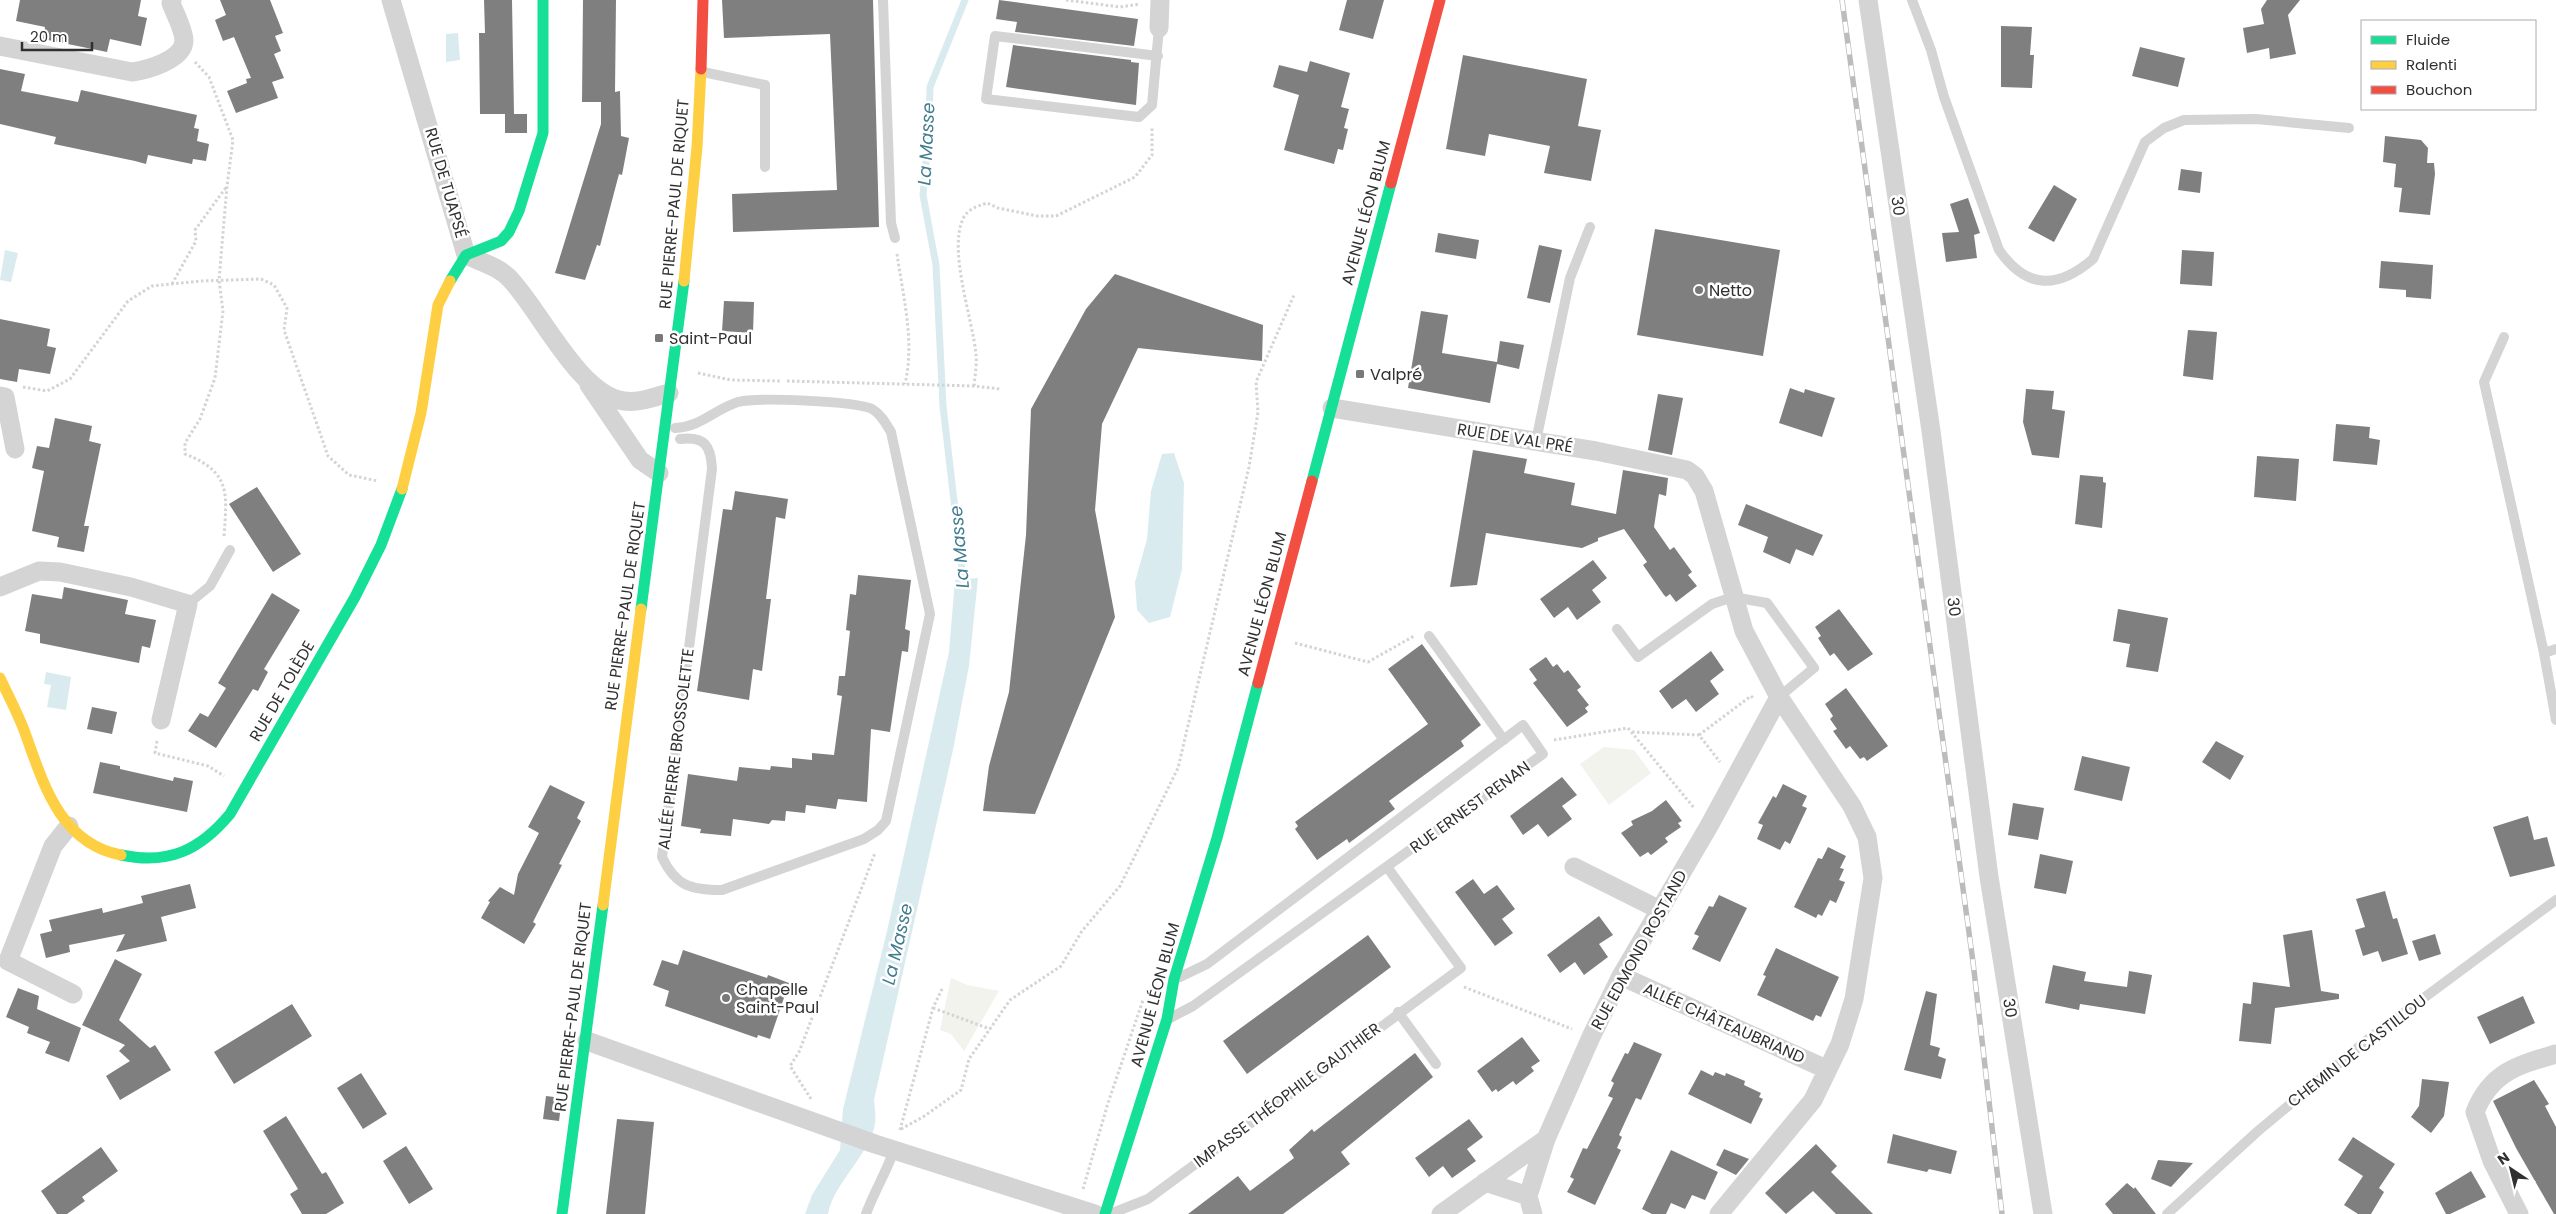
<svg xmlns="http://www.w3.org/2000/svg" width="2556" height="1214" viewBox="0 0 2556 1214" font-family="Poppins,sans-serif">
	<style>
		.green { fill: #f1f3ec }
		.water { fill: #daebf0 }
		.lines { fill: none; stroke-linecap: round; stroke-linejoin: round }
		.stream { stroke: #daebf0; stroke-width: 7 }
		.building { fill: #7f7f7f }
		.path { stroke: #d4d4d4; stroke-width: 3; stroke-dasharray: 2.5 2.5; stroke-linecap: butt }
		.lane { stroke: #d4d4d4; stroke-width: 10 }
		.street { stroke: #d4d4d4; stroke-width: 19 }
		.fast { stroke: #16e098; stroke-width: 11 }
		.slow { stroke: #ffcf43; stroke-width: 11 }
		.jam { stroke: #f24e42; stroke-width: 11 }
		.rail-casing { stroke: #bcbcbc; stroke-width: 5.5 }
		.rail { stroke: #fff; stroke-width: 4; stroke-dasharray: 11; stroke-linecap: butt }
		.poi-dot { fill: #787878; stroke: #fff; stroke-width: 2 }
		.labels { text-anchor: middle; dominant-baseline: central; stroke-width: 5; stroke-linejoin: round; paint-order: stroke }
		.street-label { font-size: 16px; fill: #303030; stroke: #fff }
		.poi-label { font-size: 16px; fill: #303030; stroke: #fff; text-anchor: start }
		.water-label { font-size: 18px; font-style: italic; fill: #427d8f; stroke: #fff }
	</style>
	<rect width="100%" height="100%" fill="#fff"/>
	<path class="green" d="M1604,747L1634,750L1651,773L1609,805L1580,764Z
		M951,978L967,985L999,991L964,1051L951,1034L940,1030Z"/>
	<path class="water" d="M458,33L460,60L446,62V34Z
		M5,250L18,253L11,282L0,280Z
		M1174,453L1184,483L1182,569L1170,617L1149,623L1137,610L1135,582L1147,539L1151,491L1162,454Z
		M978,578L969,666L953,750L874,1100C875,1108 876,1117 875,1124C869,1156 834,1182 828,1214H805L812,1195L840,1150L843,1109L887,931L949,652L955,580Z
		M46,672L71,677L66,710L47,707L51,685L44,684Z"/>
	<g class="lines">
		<path class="stream" d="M964,587L943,406L936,265L923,195L929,130L930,87L965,0"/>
	</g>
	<path class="building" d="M20,0H141L138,16L147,18L141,46L110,39L107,52L43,39L45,27L16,21Z
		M220,0H270L283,33L275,36L281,51L274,54L284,78L272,82L278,98L236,113L227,91L247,83L246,79L251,78L234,37L223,41L215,20L226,15Z
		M484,0H512L514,114H480L479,33H485Z
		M583,0H616L615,92L620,91L621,136L629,138L622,175L619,174L600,246L597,245L585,280L555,273L601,124V102H582Z
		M722,0H873L879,227L733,232L732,194L837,190L830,34L724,38Z
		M999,0L1138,19L1134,46L1015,32L1017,22L996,19Z
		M1347,0H1384L1373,39L1339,30Z
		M2267,0H2300L2288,15L2296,54L2270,59L2269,48L2247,53L2243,28L2264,24L2261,9Z
		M2001,26L2032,27L2030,55H2034L2032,88L2001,87Z
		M1013,45L1131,60V62L1139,63L1136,105L1006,87Z
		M2140,47L2185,58L2178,87L2132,76Z
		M1463,55L1587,79L1578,126L1601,130L1591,181L1544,173L1550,146L1489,134L1485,156L1446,149Z
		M1310,61L1350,73L1341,107L1349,109L1344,128L1348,129L1343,150L1338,149L1334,164L1284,150L1299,95L1273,87L1279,65L1307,72Z
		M0,69L25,74L21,91L78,102L81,90L197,115L194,128L199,129L197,141L209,144L206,161L193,159L192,164L148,155L146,164L135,161L54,144L56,137L0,124Z
		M505,114H527V133H505Z
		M2385,136L2421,140L2428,148L2427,163H2434L2435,174L2430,215L2399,212L2402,188L2394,187L2396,164L2383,162Z
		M2181,169L2202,172L2200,193L2178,190Z
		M2054,185L2077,199L2054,242L2028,228Z
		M1968,198L1980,233L1974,235L1977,258L1946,262L1942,233L1959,232L1950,204Z
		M1655,229L1780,250L1763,356L1637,335Z
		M1438,233L1479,240L1476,259L1435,252Z
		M1539,245L1562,250L1550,303L1527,298Z
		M2182,250L2214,252L2212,286L2180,284Z
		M2381,261L2433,265L2431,299L2406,297V290L2379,288Z
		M1115,274L1263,325L1262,361L1138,348L1102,424L1095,510L1115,617L1035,814L983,811L989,766L1009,692L1026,535L1031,409L1086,309Z
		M724,301L754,302L753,333L722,331Z
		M1421,311L1448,315L1442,353L1497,362L1500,341L1524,345L1519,369L1497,364L1490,403L1408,388Z
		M0,319L50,329L47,346L56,348L50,374L19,369L17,382L0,379Z
		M2188,330L2217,332L2213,380L2183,376Z
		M1790,388L1804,393L1805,389L1835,398L1822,437L1779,423Z
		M2026,389L2054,391L2052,409L2065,411L2059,458L2032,455L2023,422Z
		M1658,394L1683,398L1672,455L1648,450Z
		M55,418L92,426L89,441L101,444L84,526H89L84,552L57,547L59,537L32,531L44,471L32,468L37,446L49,448Z
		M2336,424L2370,427L2369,438L2380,440L2377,465L2333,461Z
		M1473,450L1527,459L1524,473L1575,483L1571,505L1616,514L1623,470L1668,478L1666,496L1659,494L1654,527L1670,550L1674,547L1692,572L1688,575L1697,586L1676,602L1670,594L1666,597L1664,595L1643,565L1647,562L1624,529L1598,538V541L1582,548L1486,533L1477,585L1450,587Z
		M2257,456L2299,459L2296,501L2254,497Z
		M2080,475L2103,477V482L2106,483L2102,528L2075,524Z
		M257,487L301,554L273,572L229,504Z
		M735,491L788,499L785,519L776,517L766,599H771L762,671L753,669L749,700L697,691L723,509L732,510Z
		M1746,504L1823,535L1813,556L1796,549L1790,564L1763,552L1768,537L1738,525Z
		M1593,560L1607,578L1592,590L1601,602L1577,620L1568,607L1554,618L1540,599Z
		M858,575L911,580L905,629L910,631L908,652L902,651L890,732L871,729L867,802L838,799L836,809L806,805L805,813L786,811L785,821L772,820L769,824L733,819L731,836L700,833L701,829L681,826L688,774L737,781L739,767L770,770L771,766L792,768V758L812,760V753L834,755L842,696L837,695L839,676H845L850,631L846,630L850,594L856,595Z
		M64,587L128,600L125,614L156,620L150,648L142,646L139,663L40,643V634L25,631L32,594L62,599Z
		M272,593L300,610L264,669L268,672L258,691L253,689L216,748L188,731L200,713L208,717L226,688L218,683Z
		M1839,609L1873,654L1848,671L1834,653L1830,656L1818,638L1821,636L1815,627Z
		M2118,609L2168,618L2158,672L2126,667L2130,644L2113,641Z
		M1422,644L1481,725L1461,741L1464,746L1389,801L1395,809L1349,843L1347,839L1317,860L1295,829L1298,826L1295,822L1428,724L1388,669Z
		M1711,651L1724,670L1710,681L1719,694L1696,712L1686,699L1672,709L1659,691Z
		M1546,657L1553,667L1557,664L1564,673L1568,670L1581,687L1577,690L1589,705L1585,708L1588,712L1567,727L1533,683L1537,680L1529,669Z
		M1846,688L1888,746L1867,761L1864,757L1860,759L1850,746L1846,749L1833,731L1837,729L1830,719L1833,716L1825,704Z
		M92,707L117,712L112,734L87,729Z
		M2216,741L2244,756L2230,780L2202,762Z
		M2082,756L2130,767L2122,801L2074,790Z
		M100,762L120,766V769L173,781L174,777L193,781L187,812L93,793Z
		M1562,777L1577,795L1562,806L1572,819L1548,837L1538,824L1523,835L1510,816Z
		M1783,784L1807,796L1802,806L1807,808L1790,844L1785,841L1780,850L1757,839L1763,825L1758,823L1773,796L1776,798Z
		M550,785L585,802L577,818L581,821L559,864L562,865L533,922L536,924L524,944L481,918L490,902L488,901L500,887L514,895L518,874L539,833L528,827Z
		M1666,800L1682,821L1678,823L1681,827L1665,838L1668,842L1651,855L1648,852L1640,857L1621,833L1633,825L1631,821L1652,811Z
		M2013,803L2044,808L2038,840L2008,835Z
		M2528,816L2534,840L2547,837L2555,866L2510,877L2493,827Z
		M1828,847L1846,856L1840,868L1844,869L1839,880L1845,882L1836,903L1830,900L1822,916L1818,914L1816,918L1794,907L1818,858L1822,859Z
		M2040,854L2073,861L2066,894L2034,888Z
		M1473,879L1484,894L1497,885L1515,909L1502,919L1513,933L1495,946L1455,892Z
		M190,884L196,908L161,917L167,941L116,952L125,934L69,945L70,952L46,958L40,934L52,931L49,920L102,908L103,913L143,903L141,896Z
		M2385,891L2393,919L2397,918L2408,954L2382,962L2378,951L2363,956L2355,930L2365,927L2356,899Z
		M1719,895L1747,908L1720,962L1692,949L1699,936L1694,934L1702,919L1709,906L1713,907Z
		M1599,916L1613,935L1599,944L1608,957L1584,975L1575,962L1560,973L1547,955Z
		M2312,930L2321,991L2339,994V999L2275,1008L2271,1044L2239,1041L2243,1003L2251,1004L2253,982L2290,987L2283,935Z
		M2435,934L2441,954L2419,961L2412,941Z
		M1368,935L1391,967L1247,1074L1223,1041Z
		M1776,948L1839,977L1821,1017L1816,1015L1813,1021L1757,995L1766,976L1763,975Z
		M683,950L767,978L768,975L789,983L770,1039L758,1035L757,1038L665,1006L669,991L653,985L662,960L678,965Z
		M115,959L142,974L119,1020L150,1048L155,1045L171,1070L120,1100L106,1076L130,1061L119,1051L125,1045L82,1025Z
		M2053,965L2086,972L2084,981L2127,987L2129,971L2152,975L2145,1014L2080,1004L2079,1010L2045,1003Z
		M18,988L39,996L37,1009L81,1028L69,1062L45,1053L50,1042L27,1033L29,1027L6,1017Z
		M1926,991L1937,994L1930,1045L1940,1048L1938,1056L1946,1059L1941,1079L1904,1070Z
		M2523,996L2535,1023L2490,1044L2477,1017Z
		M292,1004L312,1036L234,1084L214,1052Z
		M1522,1037L1540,1061L1531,1067L1534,1071L1516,1085L1513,1081L1498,1092L1496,1089L1492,1092L1477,1071Z
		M1634,1042L1662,1054L1641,1100L1636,1098L1619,1135L1622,1137L1617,1148L1621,1150L1595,1205L1567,1192L1574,1179L1570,1177L1583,1148L1587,1149L1613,1098L1608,1096L1614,1083L1611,1081L1625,1053L1628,1054Z
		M1415,1053L1433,1077L1341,1152L1350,1164L1283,1214H1188L1238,1176L1250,1191L1294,1158L1289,1150L1312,1129L1314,1132Z
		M1701,1070L1713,1076L1715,1072L1725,1076L1726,1073L1745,1081L1744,1085L1761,1093L1759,1097L1763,1099L1751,1124L1688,1094Z
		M361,1073L387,1114L363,1129L337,1088Z
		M2422,1079L2449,1082L2444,1116L2431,1133L2411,1117L2419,1106Z
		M2534,1080L2549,1104L2545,1106L2556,1127V1214H2554L2516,1148L2493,1101Z
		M546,1096L562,1098L559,1121L543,1119Z
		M286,1116L322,1174L326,1172L344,1203L326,1214H302L290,1194L298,1189L263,1131Z
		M617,1119L654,1122L645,1214H606Z
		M1469,1119L1483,1137L1467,1149L1476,1161L1452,1178L1443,1166L1429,1177L1415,1158Z
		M1893,1134L1957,1151L1951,1174L1929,1169L1927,1172L1887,1163Z
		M2353,1137L2395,1164L2379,1188L2384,1192L2371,1214H2358L2344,1205L2363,1176L2338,1160Z
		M1816,1144L1837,1166L1831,1172L1873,1214H1836L1813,1191L1786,1214L1765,1193Z
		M406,1146L433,1189L409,1204L383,1161Z
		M101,1147L118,1171L82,1197L85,1201L67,1214H57L41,1191Z
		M1724,1149L1749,1159L1736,1175L1716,1165Z
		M1671,1150L1718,1172L1705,1200L1692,1195L1685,1209L1671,1203L1666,1214H1652L1642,1209Z
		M2158,1160L2193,1163L2171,1187L2151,1179Z
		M2471,1171L2486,1197L2450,1214H2446L2435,1193Z
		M2127,1183L2134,1189L2135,1187L2156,1214H2113L2105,1204Z"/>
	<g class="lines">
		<path class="path" d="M1066,0L1120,7L1140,4
			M195,62L209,77L233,140L227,186
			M897,254C903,296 915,342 905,384
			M172,284L196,241L195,230L227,186L219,280L223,311L215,378L200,419L185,443V454C231,472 227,493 224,536
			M698,373L731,380L781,381
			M787,381L974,386L1000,389
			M974,386C975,376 977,365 976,355C973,320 948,251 963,219C967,209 978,206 987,203L998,208L1037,216H1056L1135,177L1152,155V127
			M23,387L47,391L70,379L128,301L152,286L202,281L261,279L274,285L287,308L284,330L328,456L349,475L378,481
			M1295,643L1368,662L1414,636
			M1632,732L1699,735L1720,762
			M1699,735L1751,696L1754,699
			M1554,740L1628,728L1695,809
			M157,741L155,753L208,766L224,776
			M1464,987L1572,1029
			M933,1008L990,1029
			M811,1099L790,1066L799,1052L875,853
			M901,1129L923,1117L961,1090L969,1059L1010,1000L1061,966L1082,931L1120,886L1178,768L1249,467L1258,412L1256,382L1294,295
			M900,1130L933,1008L943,987
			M1083,1189L1108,1103L1143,1000"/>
		<path class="lane" d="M883,0L891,223L895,238
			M1912,0L1931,50L1944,97L1999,250C2027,290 2058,289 2093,259L2145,142L2164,128L2184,120L2256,119L2349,128
			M1158,56L995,36L986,99L1139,117L1152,105L1159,28
			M703,72L765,85V167
			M2504,337L2484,382L2544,653L2556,720
			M675,428C701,427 715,409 738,402C756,397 855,401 872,409C881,414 886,424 891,432L930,614L886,821L878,830L864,839L722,890C692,890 676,887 662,857L712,469C711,446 705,436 680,439
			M1536,441L1570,278L1590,227
			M188,604L210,586L230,550
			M1617,629L1638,657L1712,604L1733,597L1767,603L1814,668L1779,697
			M1429,636L1504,740
			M2544,653L2556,649
			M1398,1012L1436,1064
			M1170,1018L1193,1006L1543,754L1523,725L1207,964L1180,977
			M866,1214C874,1192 886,1173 894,1150
			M1110,1214L1148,1199L1461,968L1387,867
			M2167,1214L2258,1131L2367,1040L2556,900"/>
		<path class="street" d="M391,0L466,255C481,262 499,267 510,279C540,310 579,395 624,401C640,403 654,397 669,393
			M1868,0L1931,431L1989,877L2043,1214
			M1159,28L1160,0
			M0,46L132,72C147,70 183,60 184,41C184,30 175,14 171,3L172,0
			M589,385L640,460L659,473
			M0,396L5,397L15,449
			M1332,408L1596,451L1687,470L1695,476L1704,491L1744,631L1779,697L1852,806L1867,837L1873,878L1854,999L1840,1044L1813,1100L1719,1214
			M0,587L39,571L60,572L131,587L188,604L161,720
			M69,826L53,846L8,961L73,994
			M1574,867L1660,910
			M1621,976L1826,1069
			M587,1041L875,1144L1095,1214
			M1485,1182L1528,1196
			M1441,1214L1546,1139
			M1533,1214L1528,1196L1546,1139L1591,1037L1621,976L1709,826L1779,697
			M2519,1214L2492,1161L2475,1112C2491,1072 2518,1065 2556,1054"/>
		<path class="fast" d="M450,281L466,255L501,241L509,232L519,211L543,133V0
			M1312,481L1391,183
			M641,609L684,281
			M121,855C169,865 200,850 230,814L355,597L381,545L402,489
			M562,1214L603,905
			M1105,1214L1167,1019L1174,979L1217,838L1258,683"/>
		<path class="slow" d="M684,281L697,147L701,69
			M402,489L421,413L438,305L450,281
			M0,678C8,695 17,712 24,730C43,782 59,843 121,855
			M603,905L641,609"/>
		<path class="jam" d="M701,69L703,0
			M1391,183L1440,0
			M1258,683L1312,481"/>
		<defs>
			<path id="rail" d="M1842,0L1973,962L2002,1214"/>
		</defs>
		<use href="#rail" class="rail-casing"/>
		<use href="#rail" class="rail"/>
	</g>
	<g class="poi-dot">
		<circle cx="1699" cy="290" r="5"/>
		<rect x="654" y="333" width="10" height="10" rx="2.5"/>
		<rect x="1355" y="369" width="10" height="10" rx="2.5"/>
		<circle cx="726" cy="998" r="5"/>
	</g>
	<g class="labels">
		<g class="street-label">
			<text transform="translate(446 183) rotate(74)">RUE DE TUAPSÉ</text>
			<text transform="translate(674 204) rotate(-85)">RUE PIERRE-PAUL DE RIQUET</text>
			<text transform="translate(1898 206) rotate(82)">30</text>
			<text transform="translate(1366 213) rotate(-75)">AVENUE LÉON BLUM</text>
			<text transform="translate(1515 438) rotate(9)">RUE DE VAL PRÉ</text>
			<text transform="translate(1262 604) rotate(-75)">AVENUE LÉON BLUM</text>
			<text transform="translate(625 606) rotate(-82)">RUE PIERRE-PAUL DE RIQUET</text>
			<text transform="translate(1954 607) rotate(83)">30</text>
			<text transform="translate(282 691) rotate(-60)">RUE DE TOLÈDE</text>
			<text transform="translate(676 749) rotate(-83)">ALLÉE PIERRE BROSSOLETTE</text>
			<text transform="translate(1470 807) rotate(-36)">RUE ERNEST RENAN</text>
			<text transform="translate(1639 950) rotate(-61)">RUE EDMOND ROSTAND</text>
			<text transform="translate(1155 995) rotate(-75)">AVENUE LÉON BLUM</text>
			<text transform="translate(573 1007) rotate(-83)">RUE PIERRE-PAUL DE RIQUET</text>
			<text transform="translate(2010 1008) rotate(81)">30</text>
			<text transform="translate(1724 1023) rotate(24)">ALLÉE CHÂTEAUBRIAND</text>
			<text transform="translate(2357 1051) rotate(-38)">CHEMIN DE CASTILLOU</text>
			<text transform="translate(1287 1095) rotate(-37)">IMPASSE THÉOPHILE GAUTHIER</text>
		</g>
		<g class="poi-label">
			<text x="1709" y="290">Netto</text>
			<text x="669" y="338">Saint-Paul</text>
			<text x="1370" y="374">Valpré</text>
			<text x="736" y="989">Chapelle<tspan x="736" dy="18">Saint-Paul</tspan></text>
		</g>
		<g class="water-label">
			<text transform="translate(926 144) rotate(-87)">La Masse</text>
			<text transform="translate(959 547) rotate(-95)">La Masse</text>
			<text transform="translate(897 944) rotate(-77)">La Masse</text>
		</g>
	</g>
	<rect x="2361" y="20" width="175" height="90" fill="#ffffff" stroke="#acacac"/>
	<rect x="2371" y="36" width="25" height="8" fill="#16e098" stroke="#acacac"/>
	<text x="2406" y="45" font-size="15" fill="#303030">Fluide</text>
	<rect x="2371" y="61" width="25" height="8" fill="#ffcf43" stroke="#acacac"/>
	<text x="2406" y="70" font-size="15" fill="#303030">Ralenti</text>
	<rect x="2371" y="86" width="25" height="8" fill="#f24e42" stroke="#acacac"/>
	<text x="2406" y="95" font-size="15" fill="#303030">Bouchon</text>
	<g transform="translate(2511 1169) rotate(325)" stroke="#ffffff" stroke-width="4" paint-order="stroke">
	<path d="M0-4L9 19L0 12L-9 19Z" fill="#303030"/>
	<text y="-8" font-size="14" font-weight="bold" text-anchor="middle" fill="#303030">N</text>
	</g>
	<path d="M22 42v8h70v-8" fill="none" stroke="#303030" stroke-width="2.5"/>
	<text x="30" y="42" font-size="15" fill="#303030" stroke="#ffffff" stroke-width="4" paint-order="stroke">20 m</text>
</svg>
